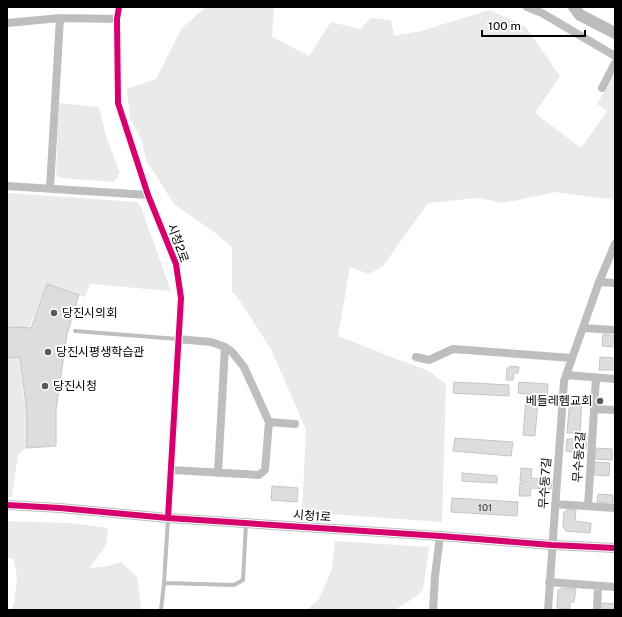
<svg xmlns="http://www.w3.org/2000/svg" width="622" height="617" viewBox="0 0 622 617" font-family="'Public Sans','Noto Sans KR',sans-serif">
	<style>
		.green { fill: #eaeaea }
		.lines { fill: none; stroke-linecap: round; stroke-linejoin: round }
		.river { stroke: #bcbcbc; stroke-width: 12 }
		.building { fill: #ddd; stroke: #c5c5c5 }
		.service { stroke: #bebebe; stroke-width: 4 }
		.minor { stroke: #bebebe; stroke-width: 8 }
		.tertiary { stroke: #bebebe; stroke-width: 10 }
		.cycleway-casing { stroke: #fff; stroke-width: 8 }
		.cycleway { stroke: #d6006c; stroke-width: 6 }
		.poi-dot { fill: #595959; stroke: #fff; stroke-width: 1.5 }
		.labels { text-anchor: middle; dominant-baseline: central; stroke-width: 3.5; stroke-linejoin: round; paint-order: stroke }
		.number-label { font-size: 10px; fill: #373737 }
		.street-label { font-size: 12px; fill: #000; stroke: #fff }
		.poi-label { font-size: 12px; fill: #000; stroke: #fff; text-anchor: start }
	</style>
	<rect width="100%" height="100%" fill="#fff"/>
	<path class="green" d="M206,7H274L272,37L309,56L331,22L360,29L371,18L391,20L394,36L421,31L489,10L525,26L560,76L535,113L581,148L607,111L597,104L615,74V200L555,192L503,203L478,198L428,203L383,266L369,274L350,267L338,336L402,361L429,371L446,384L442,522L302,512L306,430L271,349L238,298L232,292V247L214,232L174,204L146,160L142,141L130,118L127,89L156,79L182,28Z
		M59,103L99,107L106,136L120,173L114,182L60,178L56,174Z
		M7,193L137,202L141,207L171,291L90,284L85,297L47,284L29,328L14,327L7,328Z
		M20,357L23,393L27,414V448L18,454L12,497L7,496V358Z
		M7,521L71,523L108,528L106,545L90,568L108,566L121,562L137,577L141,610H11L14,604L17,577L14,560L7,557Z
		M335,541L429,547L423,590L414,598L394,610H307L319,599L332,569Z"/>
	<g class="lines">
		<path class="river" d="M574,7L580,15L615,33"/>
	</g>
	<path class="building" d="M47,284L79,295L67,334L56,410V446L27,448V414L20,357L7,358V328L14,327L31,328Z
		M603,334L615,336V347L602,346Z
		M600,357L615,358V370H599Z
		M510,366L519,367L518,373H514L513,380H506L507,368H510Z
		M454,382L509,385V396L453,393Z
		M519,382L548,384L547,396L538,395L537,401H538L535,436L523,435L526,400H528V394L518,393Z
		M570,397L582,398L580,433H567Z
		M578,436H587L586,449H577Z
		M455,438L513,442L511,456L453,451Z
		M567,439H575L574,452L566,451Z
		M596,448L612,449V460L595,459Z
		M595,462L610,463L609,476L594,475Z
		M521,468L532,469L531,478L552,480L551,489L531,488L530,496H519L520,483H524V481H520Z
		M462,473L497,476V483L462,481Z
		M272,486L298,488L297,502L271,500Z
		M598,494L613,495V503L597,502Z
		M452,498L518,502L517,516L451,512Z
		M568,509L576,510L575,521L591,523L590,533L566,531L563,526L564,512Z
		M563,588L576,589L574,602H570V609L557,608L558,590Z
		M602,603L615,604V610H602Z"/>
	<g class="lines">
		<path class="service" d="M75,331L178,339
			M164,583L234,585L243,580L246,523
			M161,610L164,583L168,519"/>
		<path class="minor" d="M119,7L117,19L118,103L148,195L176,264L181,298L168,518
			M527,7L542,13L615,56
			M7,23L60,18L117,19
			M602,88L615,63
			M7,186L148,195
			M50,188L60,18
			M599,282L615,283
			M583,328L615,330
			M416,357L429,360L453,349L572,358
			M566,375L615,379
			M594,409L615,410
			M269,422L295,424
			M171,470L259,475L265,470L269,422L244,367L232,352L225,347L211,342L178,339
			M218,473L225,347
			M555,504L615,508
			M588,506L596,378
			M549,582L615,587
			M433,610L435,576L440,536
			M548,610L564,381L599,282L615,244
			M597,610L598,586"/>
		<path class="tertiary" d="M7,505L60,508L168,518L440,536L552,545L615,548"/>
		<defs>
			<path id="cycleway" d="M119,7L117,19L118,103L148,195L176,264L181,298L168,518
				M7,505L60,508L168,518L440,536L552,545L615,548"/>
		</defs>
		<use href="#cycleway" class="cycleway-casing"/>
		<use href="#cycleway" class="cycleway"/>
	</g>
	<g class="poi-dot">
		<circle cx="54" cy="313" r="4"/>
		<circle cx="48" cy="352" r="4"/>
		<circle cx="45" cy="386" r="4"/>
		<circle cx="600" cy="401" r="4"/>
	</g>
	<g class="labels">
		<g class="number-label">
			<text x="485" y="507">101</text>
		</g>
		<g class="street-label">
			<text transform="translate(178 243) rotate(70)">시청2로</text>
			<text transform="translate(579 457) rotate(-86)">무수동2길</text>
			<text transform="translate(545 483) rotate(-86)">무수동7길</text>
			<text transform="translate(312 516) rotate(4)">시청1로</text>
		</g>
		<g class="poi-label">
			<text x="62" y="313">당진시의회</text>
			<text x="56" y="352">당진시평생학습관</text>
			<text x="53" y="386">당진시청</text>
			<text x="592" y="401" text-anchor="end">베들레헴교회</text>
		</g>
	</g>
	<rect width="622" height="617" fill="none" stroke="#000000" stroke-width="16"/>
	<path d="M482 30v6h103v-6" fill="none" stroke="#000000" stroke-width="2"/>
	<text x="488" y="30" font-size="12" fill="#000000" stroke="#ffffff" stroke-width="3" paint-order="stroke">100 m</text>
</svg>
